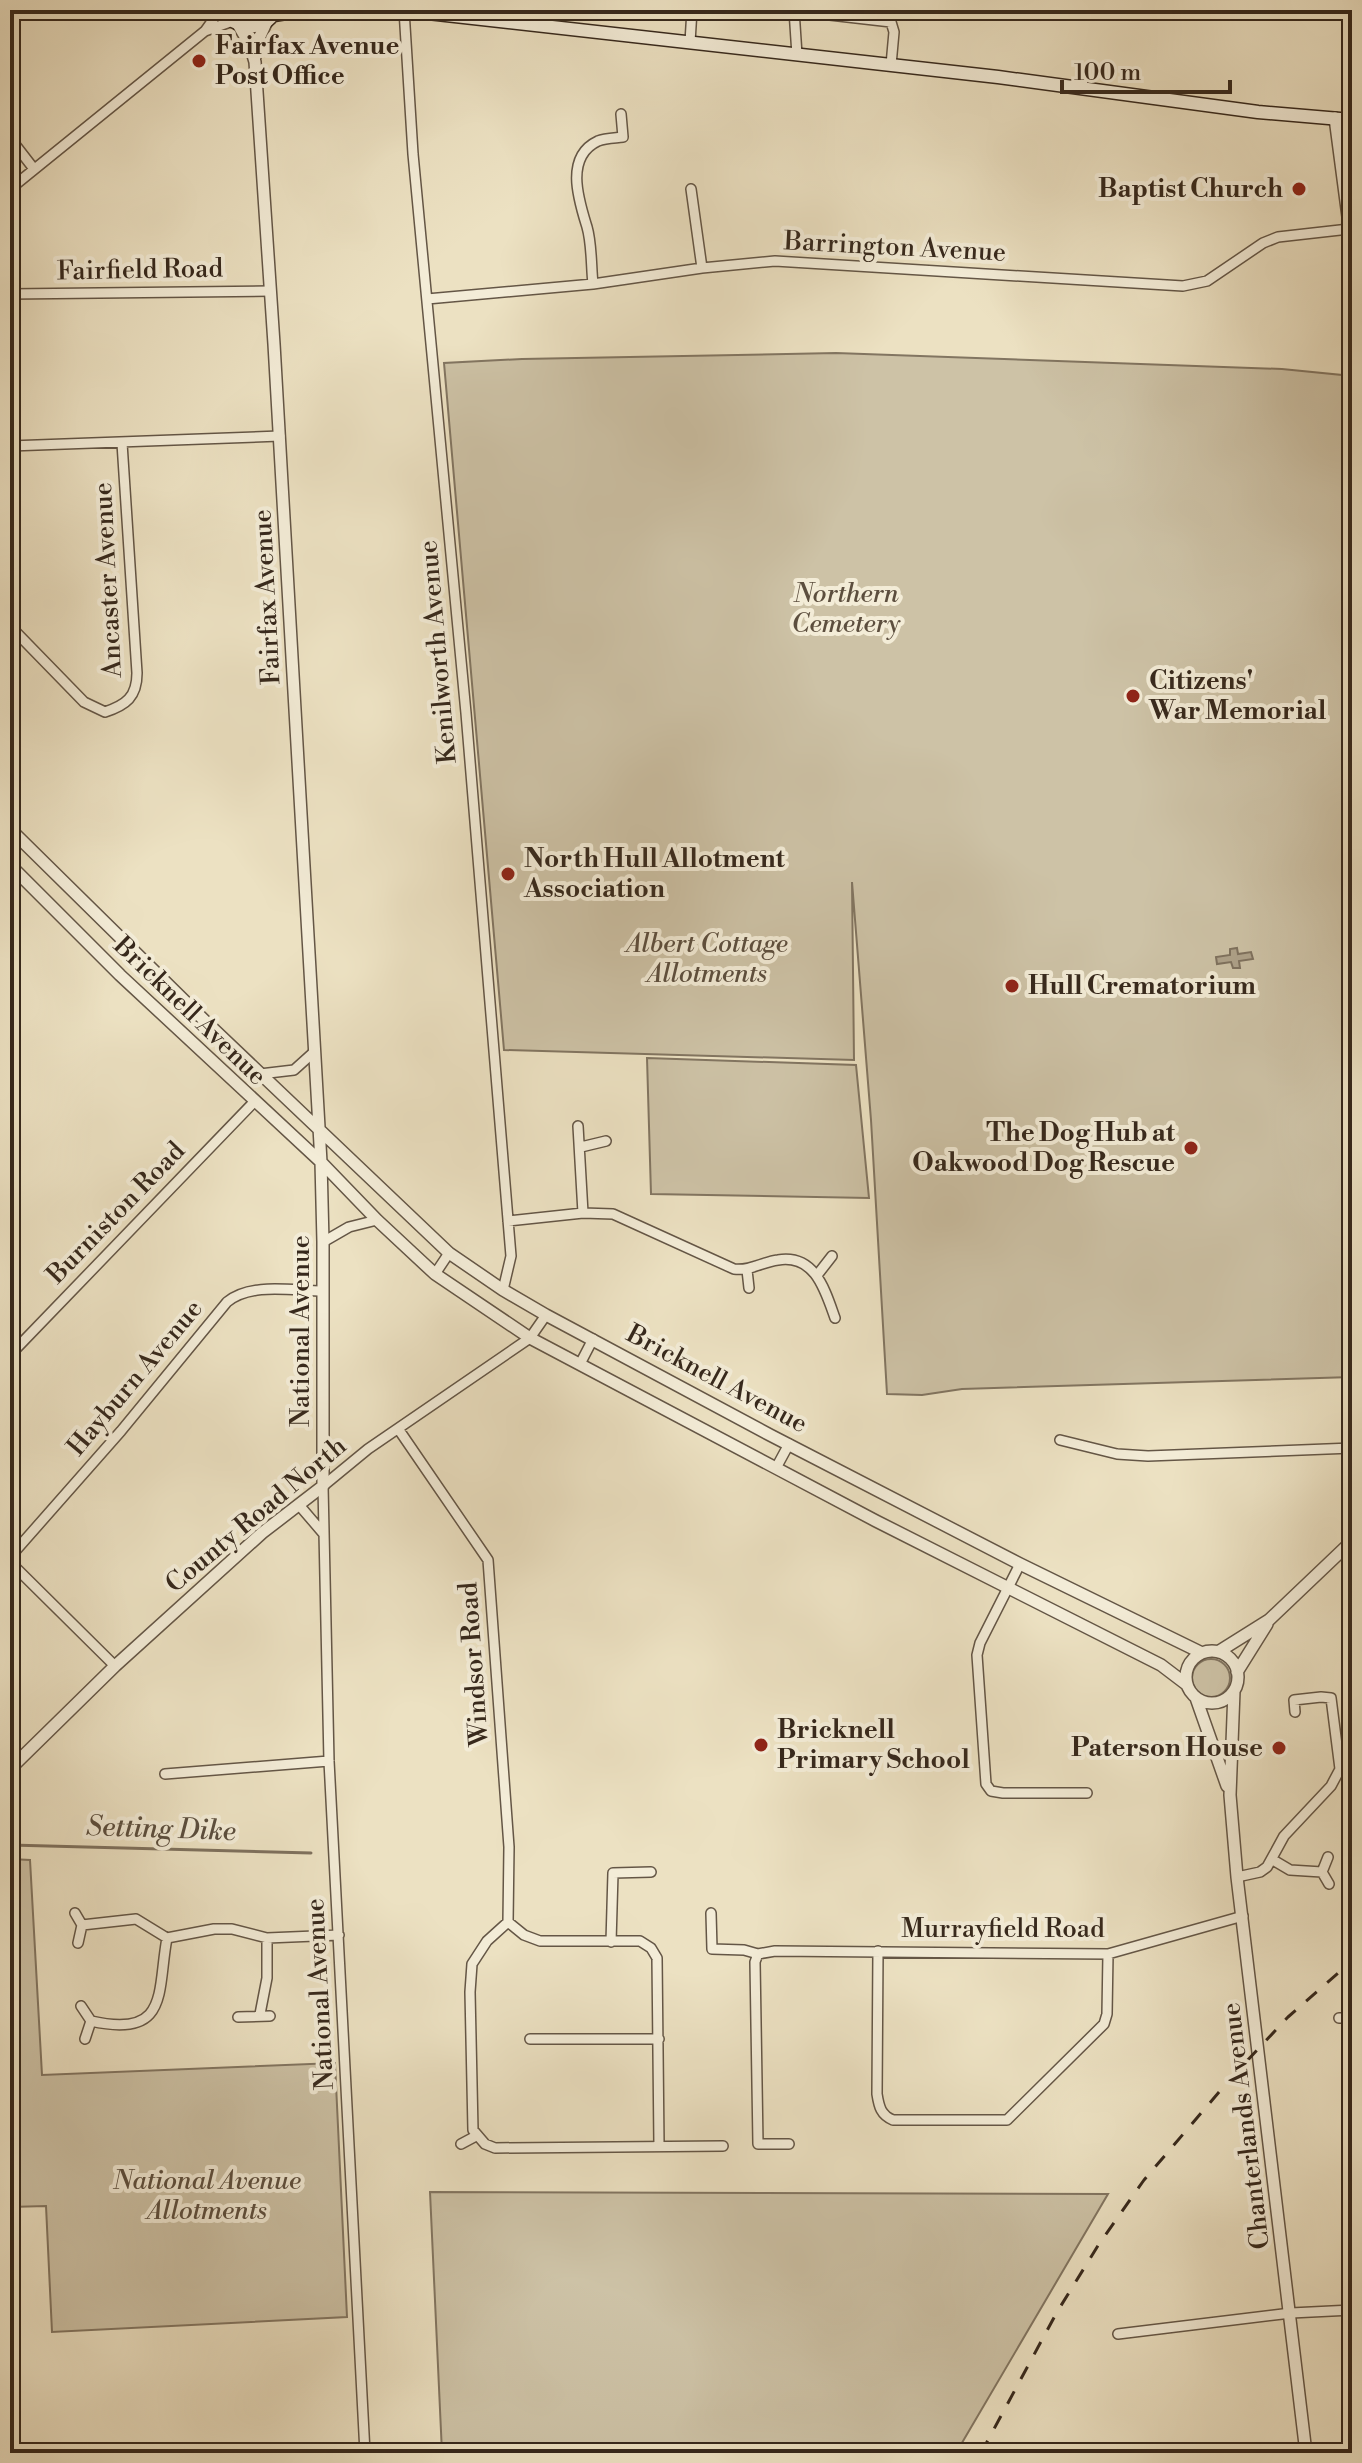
<svg xmlns="http://www.w3.org/2000/svg" width="1362" height="2463" viewBox="0 0 1362 2463" font-family="'Libre Bodoni',serif">
	<style>
		.green { fill: #cdc2a6; stroke: #827561; stroke-width: 2 }
		.water { fill: #aea28a; stroke: #7e715e; stroke-width: 2 }
		.lines { fill: none; stroke-linecap: round; stroke-linejoin: round }
		.stream { stroke: #7e715e; stroke-width: 3 }
		.minor-casing { stroke: #645646; stroke-width: 12 }
		.tertiary-casing { stroke: #645646; stroke-width: 14 }
		.secondary-casing { stroke: #36281c; stroke-width: 15 }
		.minor { stroke: #f3ecd7; stroke-width: 9 }
		.tertiary { stroke: #f3ecd7; stroke-width: 11 }
		.secondary { stroke: #f3ecd7; stroke-width: 12 }
		.rail { stroke: #36281c; stroke-width: 3; stroke-dasharray: 14 14; stroke-linecap: butt }
		.poi-dot { fill: #8f2418; stroke: #f3ecd7; stroke-width: 3 }
		.labels { text-anchor: middle; dominant-baseline: central; stroke-width: 8; stroke-linejoin: round; paint-order: stroke }
		.poi-label { font-size: 26px; font-weight: bold; fill: #36281c; stroke: #f3ecd7; text-anchor: start }
		.street-label { font-size: 26px; fill: #36281c; stroke: #f3ecd7 }
		.park-label { font-size: 26px; font-style: italic; fill: #5c4e3e; stroke: #f3ecd7 }
		.water-label { font-size: 28px; font-style: italic; fill: #5a4d3d; stroke: #f3ecd7 }
	</style>
	<rect width="100%" height="100%" fill="#ece1c2"/>
	<filter id="stains"><feTurbulence type="fractalNoise" baseFrequency=".0025" numOctaves="4"/><feColorMatrix values="0 0 0 0 .2 0 0 0 0 .09 0 0 0 0 .02 0 0 0 .5 -.17"/></filter>
	<radialGradient id="worn" r=".72"><stop offset=".6" stop-color="#630" stop-opacity="0"/><stop offset="1" stop-color="#630" stop-opacity=".3"/></radialGradient>
	<path class="green" d="M228,10H269C256,25 242,22 228,10Z
		M836,353L1282,369L1352,376V1377L962,1389L922,1395L887,1394L871,1120L852,882L854,1060L504,1050L444,363L522,359Z
		M647,1058L856,1065L869,1198L651,1194Z
		M1192 1678a19 19 0 1 1 38 0a19 19 0 1 1-38 0Z
		M10,1859L30,1860L42,2075L335,2063L347,2317L52,2332L46,2206L10,2207Z
		M430,2192L1108,2194L956,2453H442Z"/>
	<path class="water" d="M1237,948L1238,954L1251,952L1253,959L1239,961L1240,968H1233L1231,962L1217,964L1216,957L1230,955V949Z"/>
	<g class="lines">
		<path class="stream" d="M10,1845L311,1853"/>
		<defs>
			<path id="minor" d="M404,10L413,154L466,713L511,1256L503,1290
				M786,10L891,22L894,32L891,65
				M794,10L797,55
				M205,31L230,22
				M690,42L692,10
				M10,138L34,169
				M10,189L205,31L220,10
				M691,189L702,268
				M593,284C591,266 592,244 587,227C579,201 564,157 598,141C605,138 615,138 623,137L621,114
				M10,294L270,291
				M427,299L593,284L702,268L775,261L1183,286L1207,281L1263,243L1278,237L1349,229
				M10,446L280,436
				M10,626L84,702L105,712C126,705 137,697 137,673L122,443
				M260,1074L294,1070L314,1052
				M578,1126L583,1213
				M581,1147L606,1141
				M508,1221L583,1213L613,1214L734,1269C751,1271 762,1262 778,1260C815,1254 825,1290 835,1318
				M323,1242L349,1227L377,1220
				M747,1270L749,1288
				M435,1274L449,1253
				M818,1274L832,1256
				M10,1355L254,1102
				M580,1364L593,1339
				M399,1430L488,1560L509,1847L508,1922L487,1941L472,1964L470,1992L473,2130L485,2144L495,2148L723,2146
				M1060,1440L1117,1454L1148,1456L1352,1448
				M776,1468L789,1444
				M299,1505L323,1533
				M10,1557L121,1431L227,1302C251,1282 293,1291 323,1291
				M10,1562L115,1666
				M1020,1564L980,1643L977,1655L986,1784L991,1791L1003,1793H1087
				M165,1774L329,1761
				M1328,1857L1322,1872L1329,1884
				M1273,1860L1290,1870L1322,1872
				M1237,1877L1260,1872L1267,1867L1284,1836L1331,1786L1340,1769L1331,1698L1321,1697L1294,1700L1295,1712
				M75,1913L82,1925L78,1943
				M711,1913L712,1949L744,1950L758,1954L775,1951L1108,1954L1243,1916
				M508,1922L524,1935L540,1941H640L651,1948L657,1958L659,2145
				M82,1925L136,1919L167,1938L214,1929H232L267,1938L339,1935
				M611,1942L613,1873L651,1872
				M878,1951L877,2094C879,2107 881,2115 893,2120H1007L1104,2024L1107,2014L1108,1954
				M758,1954L755,1962L758,2144H789
				M81,2006L91,2021L85,2039
				M260,2014L267,1978V1938
				M238,2017L270,2016
				M1339,2018H1352
				M91,2021C170,2039 157,1991 167,1938
				M530,2039H659
				M461,2144L476,2136
				M1118,2334L1291,2313L1352,2310
				M365,2453L329,1761L323,1486L368,1449L530,1338L546,1315"/>
			<path id="tertiary" d="M255,57L260,36L267,21
				M1335,118L1352,247
				M10,829L206,1022L449,1253L503,1290L546,1315L770,1435L1020,1564L1202,1653
				M10,865L120,975L321,1162L377,1220L435,1274L530,1338L876,1521L1161,1665L1186,1684
				M1186 1677a26 26 0 1 1 52 0a26 26 0 1 1-52 0Z
				M1218,1652L1269,1620L1352,1541
				M1237,1672L1267,1624
				M1234,1691L1230,1795L1237,1877L1306,2453
				M1196,1698L1227,1786
				M10,1769L115,1666L262,1533L323,1486V1242L321,1162L274,344L255,62L250,45L239,26"/>
			<path id="secondary" d="M220,10C235,28 263,35 276,10
				M401,10L998,77L1258,112L1352,120
				M274,15L304,10"/>
		</defs>
		<use href="#minor" class="minor-casing"/>
		<use href="#tertiary" class="tertiary-casing"/>
		<use href="#secondary" class="secondary-casing"/>
		<use href="#minor" class="minor"/>
		<use href="#tertiary" class="tertiary"/>
		<use href="#secondary" class="secondary"/>
		<path class="rail" d="M981,2453L1057,2312L1099,2244L1144,2180L1231,2078L1288,2017L1352,1961"/>
	</g>
	<g class="poi-dot">
		<circle cx="199" cy="61" r="8"/>
		<circle cx="1299" cy="189" r="8"/>
		<circle cx="1133" cy="696" r="8"/>
		<circle cx="508" cy="874" r="8"/>
		<circle cx="1012" cy="986" r="8"/>
		<circle cx="1191" cy="1148" r="8"/>
		<circle cx="761" cy="1745" r="8"/>
		<circle cx="1279" cy="1748" r="8"/>
	</g>
	<g class="labels">
		<g class="poi-label">
			<text x="215" y="46">Fairfax Avenue<tspan x="215" dy="30">Post Office</tspan></text>
			<text x="1283" y="189" text-anchor="end">Baptist Church</text>
			<text x="1149" y="681">Citizens'<tspan x="1149" dy="30">War Memorial</tspan></text>
			<text x="524" y="859">North Hull Allotment<tspan x="524" dy="30">Association</tspan></text>
			<text x="1028" y="986">Hull Crematorium</text>
			<text x="1175" y="1133" text-anchor="end">The Dog Hub at<tspan x="1175" dy="30">Oakwood Dog Rescue</tspan></text>
			<text x="777" y="1730">Bricknell<tspan x="777" dy="30">Primary School</tspan></text>
			<text x="1263" y="1748" text-anchor="end">Paterson House</text>
		</g>
		<g class="street-label">
			<text transform="translate(895 247) rotate(3)">Barrington Avenue</text>
			<text transform="translate(140 270) rotate(-1)">Fairfield Road</text>
			<text transform="translate(108 580) rotate(-93)">Ancaster Avenue</text>
			<text transform="translate(267 597) rotate(-93)">Fairfax Avenue</text>
			<text transform="translate(438 652) rotate(-95)">Kenilworth Avenue</text>
			<text transform="translate(190 1011) rotate(44)">Bricknell Avenue</text>
			<text transform="translate(116 1213) rotate(-46)">Burniston Road</text>
			<text transform="translate(301 1331) rotate(-90)">National Avenue</text>
			<text transform="translate(135 1378) rotate(-50)">Hayburn Avenue</text>
			<text transform="translate(717 1379) rotate(28)">Bricknell Avenue</text>
			<text transform="translate(256 1515) rotate(-40)">County Road North</text>
			<text transform="translate(474 1664) rotate(-94)">Windsor Road</text>
			<text x="1003" y="1929">Murrayfield Road</text>
			<text transform="translate(320 1994) rotate(-93)">National Avenue</text>
			<text transform="translate(1246 2126) rotate(-97)">Chanterlands Avenue</text>
		</g>
		<g class="park-label">
			<text x="846" y="594">Northern<tspan x="846" dy="30">Cemetery</tspan></text>
			<text x="707" y="944">Albert Cottage<tspan x="707" dy="30">Allotments</tspan></text>
			<text x="207" y="2181">National Avenue<tspan x="207" dy="30">Allotments</tspan></text>
		</g>
		<g class="water-label">
			<text transform="translate(161 1829) rotate(2)">Setting Dike</text>
		</g>
	</g>
	<rect width="1362" height="2463" fill="none" stroke="#ece1c2" stroke-width="40"/>
	<rect x="12" y="12" width="1338" height="2439" fill="none" stroke="#36281c" stroke-width="4"/>
	<rect x="20" y="20" width="1322" height="2423" fill="none" stroke="#36281c" stroke-width="2"/>
	<path d="M1062 80v12h168v-12" fill="none" stroke="#36281c" stroke-width="4"/>
	<text x="1074" y="80" font-size="24" fill="#36281c" stroke="#f3ecd7" stroke-width="6" paint-order="stroke">100 m</text>
	<rect width="100%" height="100%" filter="url(#stains)"/>
	<rect width="100%" height="100%" fill="url(#worn)"/>
</svg>
